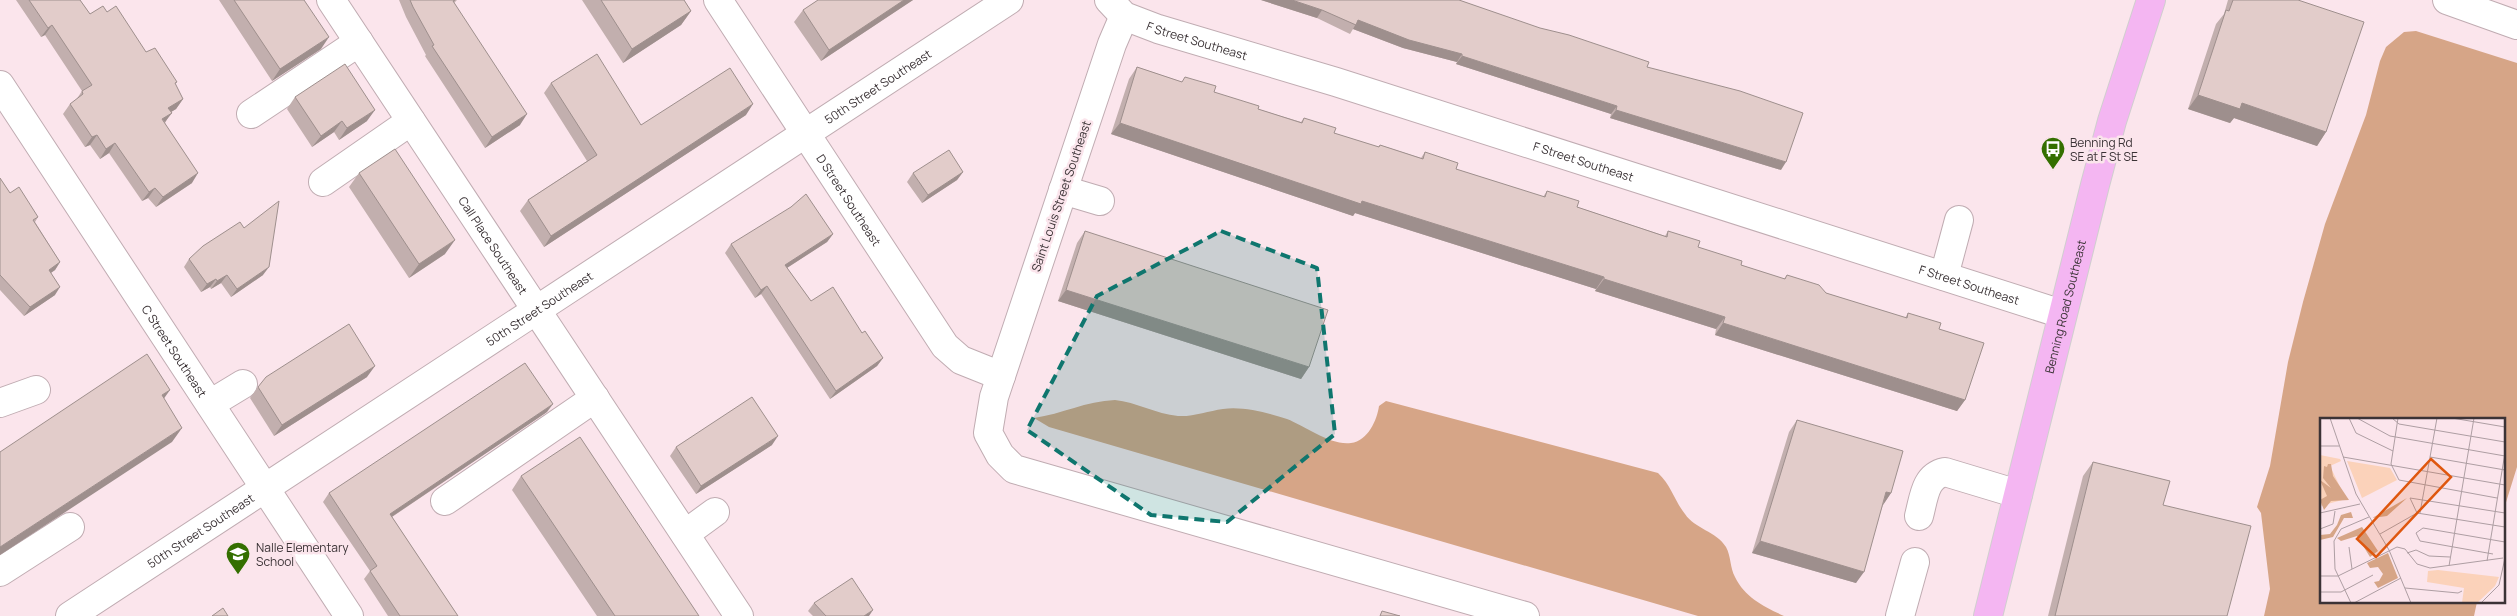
<svg xmlns="http://www.w3.org/2000/svg" width="2517" height="616" viewBox="0 0 2517 616" font-family="Manrope,sans-serif">
	<style>
		.forest { fill: #d6a587 }
		.lines { fill: none; stroke-linecap: round; stroke-linejoin: round }
		.minor-casing { stroke: #c0acb2; stroke-width: 30 }
		.major-casing { stroke: #d0cecf; stroke-width: 30 }
		.minor { stroke: #fff; stroke-width: 28 }
		.major { stroke: #f4b6f2; stroke-width: 28 }
		.wall { fill: #c2afae }
		.shaded-wall { fill: #9e8f8d }
		.building { fill: #e2ccca; stroke: #9e8f8d }
		.marked { fill: #0f766e; fill-opacity: 0.2; stroke: #0f766e; stroke-width: 4; stroke-dasharray: 10 6; stroke-linejoin: round }
		.labels { text-anchor: middle; dominant-baseline: central; stroke-width: 5; stroke-linejoin: round; paint-order: stroke }
		.street-label { font-size: 12px; fill: #3b3336; stroke: #fbe5ec }
		.poi-label { font-size: 12px; fill: #3b3336; stroke: #fbe5ec; text-anchor: start }
		.inset-road { fill: none; stroke: #ae9ea3; stroke-width: 1 }
		.view { fill: #df570e; fill-opacity: 0.15; stroke: #df570e; stroke-width: 2.5 }
		.inset-edge { fill: none; stroke: #3b3336; stroke-width: 2.5 }
	</style>
	<rect width="100%" height="100%" fill="#fbe5ec"/>
	<path class="forest" d="M2416,31L2517,63V467L2503,512V420H2321V602H2477L2474,616H2264L2270,589L2261,513L2257,507L2270,466L2288,362L2303,302L2325,224L2366,115L2380,61L2386,47L2404,32Z
		M1115,400C1136,402 1156,414 1178,416C1193,417 1208,411 1223,409C1243,406 1268,413 1287,419C1305,426 1331,446 1351,443C1368,441 1377,420 1379,406L1386,401L1658,473C1671,485 1674,500 1685,514C1695,529 1716,531 1726,547C1731,556 1730,568 1735,577C1745,598 1765,607 1784,616H1698L1049,427L1034,418C1062,414 1086,401 1115,400Z"/>
	<g class="lines">
		<defs>
			<g id="minor">
				<path id="s1" d="M331,0L739,616"/>
				<path id="s2" d="M718,0L945,346L961,360L1001,376"/>
				<path id="s3" d="M1109,0L1124,16L1158,29L1336,82L2062,314"/>
				<path d="M2447,0L2517,25"/>
				<path d="M1124,16L1112,44L994,397L988,433L1000,455L1014,469L1525,616"/>
				<path id="s4" d="M0,85L349,616"/>
				<path d="M251,114L359,42"/>
				<path d="M323,182L411,121"/>
				<path d="M1063,190L1100,201"/>
				<path d="M1944,276L1959,220"/>
				<path d="M0,403L36,390"/>
				<path d="M210,404L243,384"/>
				<path d="M445,501L595,398"/>
				<path d="M1919,516C1924,497 1925,476 1945,472L2018,494"/>
				<path d="M685,534L715,512"/>
				<path d="M0,572L70,527"/>
				<path id="s5" d="M70,616L1009,0"/>
				<path d="M1900,616L1915,562"/>
			</g>
			<g id="major">
				<path id="s6" d="M1988,616L2095,185L2112,121L2151,0"/>
			</g>
		</defs>
		<use href="#minor" class="minor-casing"/>
		<use href="#major" class="major-casing"/>
		<use href="#minor" class="minor"/>
		<use href="#major" class="major"/>
	</g>
	<path class="wall" d="M16,0H80L90,14L107,12L146,52L177,82L175,84L183,99L176,109L171,112L165,123L192,183L156,207L148,198L142,201L109,153L100,159L90,145L85,147L63,114L70,104L76,100L82,91L45,35L41,37Z
		M219,0H304L321,49L272,81Z
		M399,0H457L454,3L520,125L485,148L425,56L426,55L406,17Z
		M582,0H684L691,11L681,25L623,63Z
		M818,0H913L821,61L794,22L803,10Z
		M1261,0H1459L1647,67L1781,170L1610,118L1611,114L1456,64L1457,62L1403,48L1353,29L1350,34L1317,18Z
		M2228,0H2298L2326,132L2317,146L2234,118L2230,123L2188,109L2216,24L2224,14Z
		M1137,67L1182,82L1185,77L1214,92L1258,109L1301,122L1304,118L1334,133L1378,147L1380,145L1421,158L1425,152L1456,169L1543,197L1547,191L1577,207L1665,236L1668,231L1698,247L1741,265L1784,279L1787,275L1826,293L1905,318L1908,313L1939,329L1965,400L1957,411L1715,335L1716,329L1595,291L1596,289L1355,213L1353,216L1111,134L1129,79Z
		M551,83L641,125L746,115L544,247L520,211L528,200L587,161L544,93Z
		M295,97L367,121L339,140L334,132L312,147L287,109Z
		M963,172L957,180L922,203L907,182L913,173Z
		M359,173L445,254L409,278L349,187Z
		M0,178L10,193L38,217L35,222L60,262L55,270L51,273L55,295L24,316L0,290Z
		M1085,231L1309,367L1301,379L1058,301L1077,243Z
		M833,234L827,242L787,268L811,301L862,333L883,358L877,366L830,399L761,294L755,298L725,253L731,244Z
		M189,259L263,275L231,297L221,283L211,289L210,287L201,292L184,267Z
		M367,377L274,436L250,398L258,387Z
		M547,412L392,517L458,616H388L364,579L370,571L323,502L329,493Z
		M1797,420L1891,493L1883,505L1856,583L1752,553L1789,432Z
		M772,445L696,494L670,456L676,447Z
		M2093,462L2163,505L2227,616H2048L2083,476Z
		M521,476L699,616H597L512,490Z
		M814,603L869,616H813L808,611Z"/>
	<path class="shaded-wall" d="M904,0H913L821,61L829,50Z
		M1261,0H1292L1322,10L1317,18Z
		M691,11L681,25L623,63L632,49Z
		M1358,20L1462,54L1457,62L1403,48L1353,29Z
		M52,25L45,35L41,37L48,28Z
		M329,37L321,49L272,81L280,69Z
		M1462,56L1617,106L1611,114L1456,64Z
		M2198,95L2242,103L2326,132L2317,146L2234,118L2230,123L2188,109Z
		M183,99L176,109L161,118L168,108Z
		M753,104L746,115L544,247L551,236Z
		M375,110L367,121L339,140L347,128Z
		M1616,110L1786,162L1781,170L1610,118Z
		M172,113L165,122L162,119Z
		M527,114L520,125L485,148L492,137Z
		M342,121L334,132L312,147L321,136Z
		M1120,123L1362,201L1604,277L1596,289L1355,213L1353,216L1111,134Z
		M97,135L90,145L85,147L92,137Z
		M115,143L109,153L100,159L106,149Z
		M963,172L957,180L922,203L928,195Z
		M198,173L192,183L156,207L163,197Z
		M155,188L148,198L142,201L149,192Z
		M833,234L827,242L779,273L785,265Z
		M455,240L445,254L409,278L419,264Z
		M60,262L55,270L43,278L49,270Z
		M269,267L263,275L231,297L237,289Z
		M227,275L221,283L211,289L217,281Z
		M216,279L210,287L201,292L207,284Z
		M1604,279L1725,317L1716,329L1595,291Z
		M767,286L761,294L755,298L761,290Z
		M60,287L55,295L24,316L30,307Z
		M1066,290L1309,367L1301,379L1058,301Z
		M1723,323L1965,400L1957,411L1715,335Z
		M883,358L877,366L830,399L836,391Z
		M375,366L367,377L274,436L282,425Z
		M170,390L160,404L162,395Z
		M553,404L547,412L384,522L390,514Z
		M182,428L172,442L0,555V547Z
		M778,436L772,445L696,494L701,486Z
		M1886,492L1891,493L1883,505Z
		M1760,541L1864,572L1856,583L1752,553Z
		M873,610L869,616H864Z"/>
	<path class="building" d="M29,0H80L90,14L103,6L107,12L116,6L146,52L155,48L177,82L175,83L183,99L168,108L172,113L162,119L198,173L163,197L155,188L149,192L115,143L106,149L97,135L92,137L70,104L83,94L82,91L92,85L52,25L48,28Z
		M234,0H304L329,37L280,69Z
		M410,0H455L453,1L527,114L492,137L432,46L434,45L413,7Z
		M601,0H684L691,11L632,49Z
		M818,0H904L829,50L803,10Z
		M1292,0H1459L1540,28L1569,35L1649,62L1647,67L1740,91L1803,113L1786,162L1616,110L1617,106L1462,56V54L1409,40L1358,20L1356,25L1322,10Z
		M2233,0H2298L2364,22L2326,132L2242,103L2240,109L2198,95L2226,10L2229,11Z
		M597,54L641,125L730,68L753,104L551,236L528,200L597,155L551,83Z
		M345,64L375,110L347,128L342,121L321,136L295,97Z
		M1137,67L1182,82L1185,77L1216,86L1214,92L1259,106L1258,109L1302,123L1304,118L1336,128L1334,133L1379,147L1380,145L1423,159L1425,152L1458,163L1456,169L1545,197L1547,191L1579,201L1577,207L1667,237L1668,231L1700,241L1698,247L1742,261L1741,265L1785,279L1787,275L1819,285L1826,293L1907,318L1908,313L1941,323L1939,329L1984,343L1965,400L1723,323L1725,317L1604,279V277L1362,201L1361,204L1120,123Z
		M395,149L455,240L419,264L359,173Z
		M949,150L963,172L928,195L913,173Z
		M0,178L10,193L19,187L38,217L33,220L60,262L49,270L60,287L30,307L0,275Z
		M806,194L833,234L785,265L811,301L833,287L862,333L865,331L883,358L836,391L767,286L761,290L731,244L791,207Z
		M279,201L269,267L237,289L227,275L217,281L216,279L207,284L189,259L203,246L240,222L244,228Z
		M1085,231L1328,310L1309,367L1066,290Z
		M349,324L375,366L282,425L258,387L266,377Z
		M147,354L170,390L162,395L182,428L0,547V452Z
		M525,363L553,404L390,514L458,616H400L370,571L377,566L329,493Z
		M752,397L778,436L701,486L676,447Z
		M1797,420L1903,451L1891,493L1886,492L1864,572L1760,541Z
		M580,437L699,616H615L521,476Z
		M2093,462L2170,481L2163,505L2251,526L2227,616H2055Z
		M852,578L873,610L864,616H826L814,603Z
		M223,608L228,616H212Z
		M1382,611L1400,616H1380Z"/>
	<path class="marked" d="M1221,231L1317,268L1335,434L1227,522L1151,515L1027,430L1097,296Z"/>
	<defs>
		<symbol id="bus-pin" viewBox="-11 -11 22 30"><path d="M0 17L-7.5 6A9.5 9.5 0 1 1 7.5 6Z" fill="#346f00" stroke="#fbe5ec"/><path d="M-5-6H5V4H4V6H2V4H-2V6H-4V4H-5ZM-3.5-4V0h7V-4ZM-3.5 1.2v1.5H-2V1.2ZM2 1.2v1.5H3.5V1.2Z" fill="#fff"/></symbol>
		<symbol id="school-pin" viewBox="-11 -11 22 30"><path d="M0 17L-7.5 6A9.5 9.5 0 1 1 7.5 6Z" fill="#346f00" stroke="#fbe5ec"/><path d="M0-5L7-2L0 1L-7-2ZM-4 1L0 2.5L4 1V4Q0 6-4 4Z" fill="#fff"/></symbol>
	</defs>
	<g fill-rule="evenodd">
		<use href="#bus-pin" x="2039" y="135" width="28" height="38"/>
		<use href="#school-pin" x="224" y="540" width="28" height="38"/>
	</g>
	<g class="labels">
		<g class="street-label">
			<text stroke="none"><textPath href="#s3" startOffset="99">F Street Southeast</textPath></text>
			<text stroke="none"><textPath href="#s5" startOffset="966">50th Street Southeast</textPath></text>
			<text stroke="none"><textPath href="#s3" startOffset="504">F Street Southeast</textPath></text>
			<text transform="translate(1061 196) rotate(-71)">Saint Louis Street Southeast</text>
			<text stroke="none"><textPath href="#s2" startOffset="239">D Street Southeast</textPath></text>
			<text stroke="none"><textPath href="#s1" startOffset="294">Call Place Southeast</textPath></text>
			<text stroke="none"><textPath href="#s3" startOffset="909">F Street Southeast</textPath></text>
			<text stroke="none"><textPath href="#s6" startOffset="319">Benning Road Southeast</textPath></text>
			<text stroke="none"><textPath href="#s5" startOffset="561">50th Street Southeast</textPath></text>
			<text stroke="none"><textPath href="#s4" startOffset="318">C Street Southeast</textPath></text>
			<text stroke="none"><textPath href="#s5" startOffset="156">50th Street Southeast</textPath></text>
		</g>
		<g class="poi-label">
			<text x="2070" y="142">Benning Rd<tspan x="2070" dy="14">SE at F St SE</tspan></text>
			<text x="256" y="547">Nalle Elementary<tspan x="256" dy="14">School</tspan></text>
		</g>
	</g>
	<g transform="translate(2320 418)">
		<rect width="185" height="185" fill="#fbe5ec"/>
		<path d="M0,37L20,41L21,43L10,48L26,81L0,88ZM27,43L70,50L77,62L42,80ZM108,153L118,152L179,159L175,168L157,185H142L144,170L107,164Z" fill="#fbd2ba"/>
		<path d="M8,46H11L13,58L29,82L11,83L4,92L0,82L7,78L0,62L11,70L3,60L4,48L7,49ZM87,80L67,98L53,100L54,99ZM31,94L33,100H24L13,119L0,122V117L10,116L17,107L21,97ZM42,109L58,133L50,139L37,118L21,123L17,120ZM68,135L78,160L58,170L54,164L59,163L63,156L58,149L50,150L47,145Z" fill="#d6a587"/>
		<path class="inset-road" d="M10,0L36,76L69,132L91,185M29,0L36,15L73,33M37,0L70,18L185,38M72,0L79,6L185,24M78,0L71,46L79,62L177,80M132,0L185,9M0,28H19M23,39L185,67M110,39L185,52M0,95L40,86M97,95L90,80L185,95M100,95L117,0M0,111L13,106L15,93M60,116L97,95L185,109M29,129L32,151M87,135L96,132L109,138L130,139M173,136L100,123L96,115L103,110L185,124M167,143L185,35M129,148L154,0M0,158H18L77,129L85,131L97,146L110,150L183,140M85,170L138,175L142,173M0,174H21L53,157M31,185L15,151L14,123L21,111L49,99M34,185L81,160M161,185L179,167L185,140"/>
		<path class="view" d="M111,41L131,59L56,139L37,121Z"/>
		<rect width="185" height="185" class="inset-edge"/>
	</g>
</svg>
